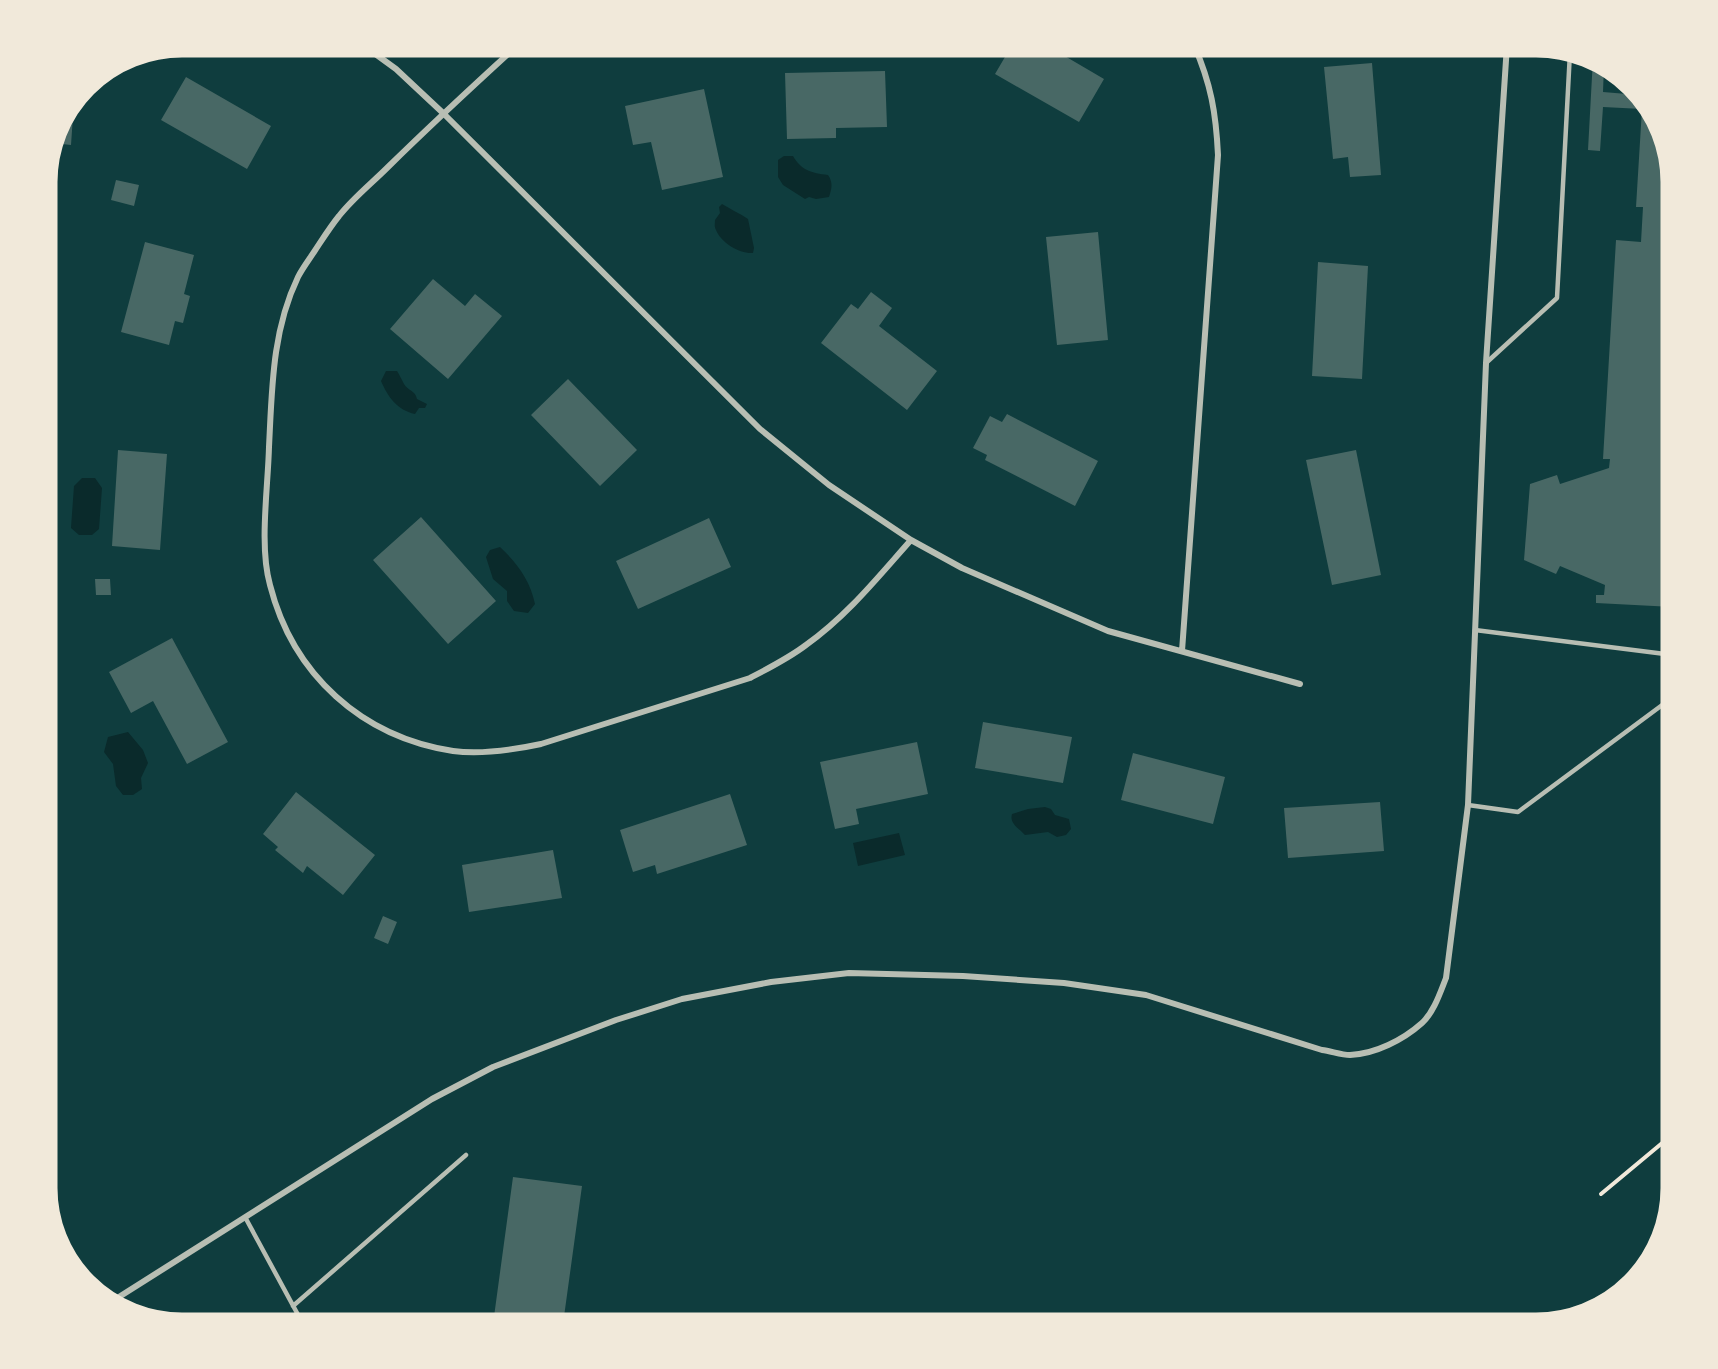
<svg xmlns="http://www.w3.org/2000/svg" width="1718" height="1369" viewBox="0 0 1718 1369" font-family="Helvetica,sans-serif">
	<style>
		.water { fill: #0a2a2b }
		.building { fill: #486865 }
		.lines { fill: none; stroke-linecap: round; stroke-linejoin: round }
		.path { stroke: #f1e9da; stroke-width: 4 }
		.service { stroke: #b8beb3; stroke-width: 4.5 }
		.minor { stroke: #b8beb3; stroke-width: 6 }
		.rim { fill: none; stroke: #f1e9da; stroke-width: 3 }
	</style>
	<rect width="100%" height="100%" fill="#0f3d3e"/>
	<path class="water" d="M784,156H793C801,170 811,173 828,175C833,182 832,188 829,197L816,199L809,197L805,199L783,185L778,177V160Z
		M722,204C730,209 739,213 748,219L754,248L753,253C740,254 721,243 716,230C714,227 715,223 715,220L720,213L719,207Z
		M386,371H397C400,376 402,380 404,384C408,391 415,390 417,399L427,404L425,408H419L415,414C397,410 388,397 381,381Z
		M82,478H95L102,488L99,529L92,535H79L71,528L74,486Z
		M500,547C517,563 530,580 535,604L528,613L514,611L507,601V591L493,579L486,557L490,550Z
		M128,732L143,750L148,763L141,778L142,789L133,795H123L116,786L113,764L104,752L108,737Z
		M1045,807L1051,809L1055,815L1069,819L1071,829L1066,835L1057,837L1048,832L1025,835C1020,829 1009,824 1012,814L1028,809Z
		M899,833L905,855L858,866L853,843Z"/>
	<path class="building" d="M1012,45H1046L1104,79L1079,122L995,74Z
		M1593,58L1604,65L1603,92L1639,95L1659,121L1673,181V607L1596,603V595H1604L1605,585L1560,566L1556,574L1524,560L1530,484L1557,475L1560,484L1609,468L1610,459H1603L1616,240L1641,242L1643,207H1636L1642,109L1603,107L1600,151L1588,150Z
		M1372,63L1381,175L1350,177L1348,157L1333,159L1324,67Z
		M885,71L887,127L836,128V138L787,139L785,73Z
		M186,77L271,126L247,169L161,120Z
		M704,89L723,177L662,190L651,142L633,145L625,106Z
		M63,116H73L71,145L53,143L59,121Z
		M116,180L139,185L134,206L111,200Z
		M1098,232L1108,340L1057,345L1046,237Z
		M145,242L194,255L184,294L190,296L183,323L175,321L169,345L121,332Z
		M1318,262L1368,266L1362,379L1312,376Z
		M433,279L465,306L475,294L502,316L448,379L390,329Z
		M871,292L892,308L879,326L937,371L907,410L821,343L851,304L858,309Z
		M568,379L637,450L600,486L531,415Z
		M1007,414L1098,461L1075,506L985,460L987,455L973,448L990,416L1002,422Z
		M118,450L167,454L160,550L112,546Z
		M1356,450L1381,575L1332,585L1306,460Z
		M421,517L496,601L448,644L373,560Z
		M709,518L731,567L638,609L616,561Z
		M95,579H110L111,595H96Z
		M172,638L228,742L187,764L153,701L131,713L109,672Z
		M983,722L1072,737L1063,783L975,768Z
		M917,742L928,794L856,809L859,824L835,829L820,762Z
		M1133,753L1225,777L1213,824L1121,800Z
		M296,792L375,855L343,895L307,866L303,873L275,850L278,847L263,834Z
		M730,794L747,845L657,874L655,865L633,872L620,830Z
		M1380,802L1384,851L1288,858L1284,808Z
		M553,850L562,898L469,912L462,865Z
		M383,916L397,922L388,944L374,938Z
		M513,1177L582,1186L563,1324H493Z"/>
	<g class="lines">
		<path class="path" d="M1601,1194L1673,1134"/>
		<path class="service" d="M1486,363L1557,298L1570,52
			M1475,630L1673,655
			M1468,805L1518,812L1673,697
			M245,1217L303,1324
			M293,1306L466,1155"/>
		<path class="minor" d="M363,45L396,69L443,113L760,429L829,485L911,540L962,568L1108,631L1300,684
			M518,45C474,85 431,125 388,167C372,183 353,198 339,216C330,227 322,240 314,252C308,261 302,269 298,277C272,331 272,389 269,447C268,488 259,546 270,585C293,675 362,737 453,751C482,755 513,750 541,744L750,678C769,668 789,658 806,645C847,616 878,577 911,540
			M1182,651L1218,155C1216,113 1211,84 1194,45
			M111,1302L432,1099L493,1067L616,1020L682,999L771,982L849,973L963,976L1064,983L1146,995L1322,1050C1331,1051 1341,1055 1350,1055C1375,1054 1403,1040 1422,1023C1434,1012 1440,993 1446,978L1468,805L1486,363L1507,45"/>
	</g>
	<path d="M0 0H1718V1369H0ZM182 56H1536A126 126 0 0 1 1662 182V1188A126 126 0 0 1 1536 1314H182A126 126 0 0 1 56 1188V182A126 126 0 0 1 182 56Z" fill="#f1e9da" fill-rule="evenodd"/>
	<path class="rim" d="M182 56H1536A126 126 0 0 1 1662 182V1188A126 126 0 0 1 1536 1314H182A126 126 0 0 1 56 1188V182A126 126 0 0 1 182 56Z"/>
</svg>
